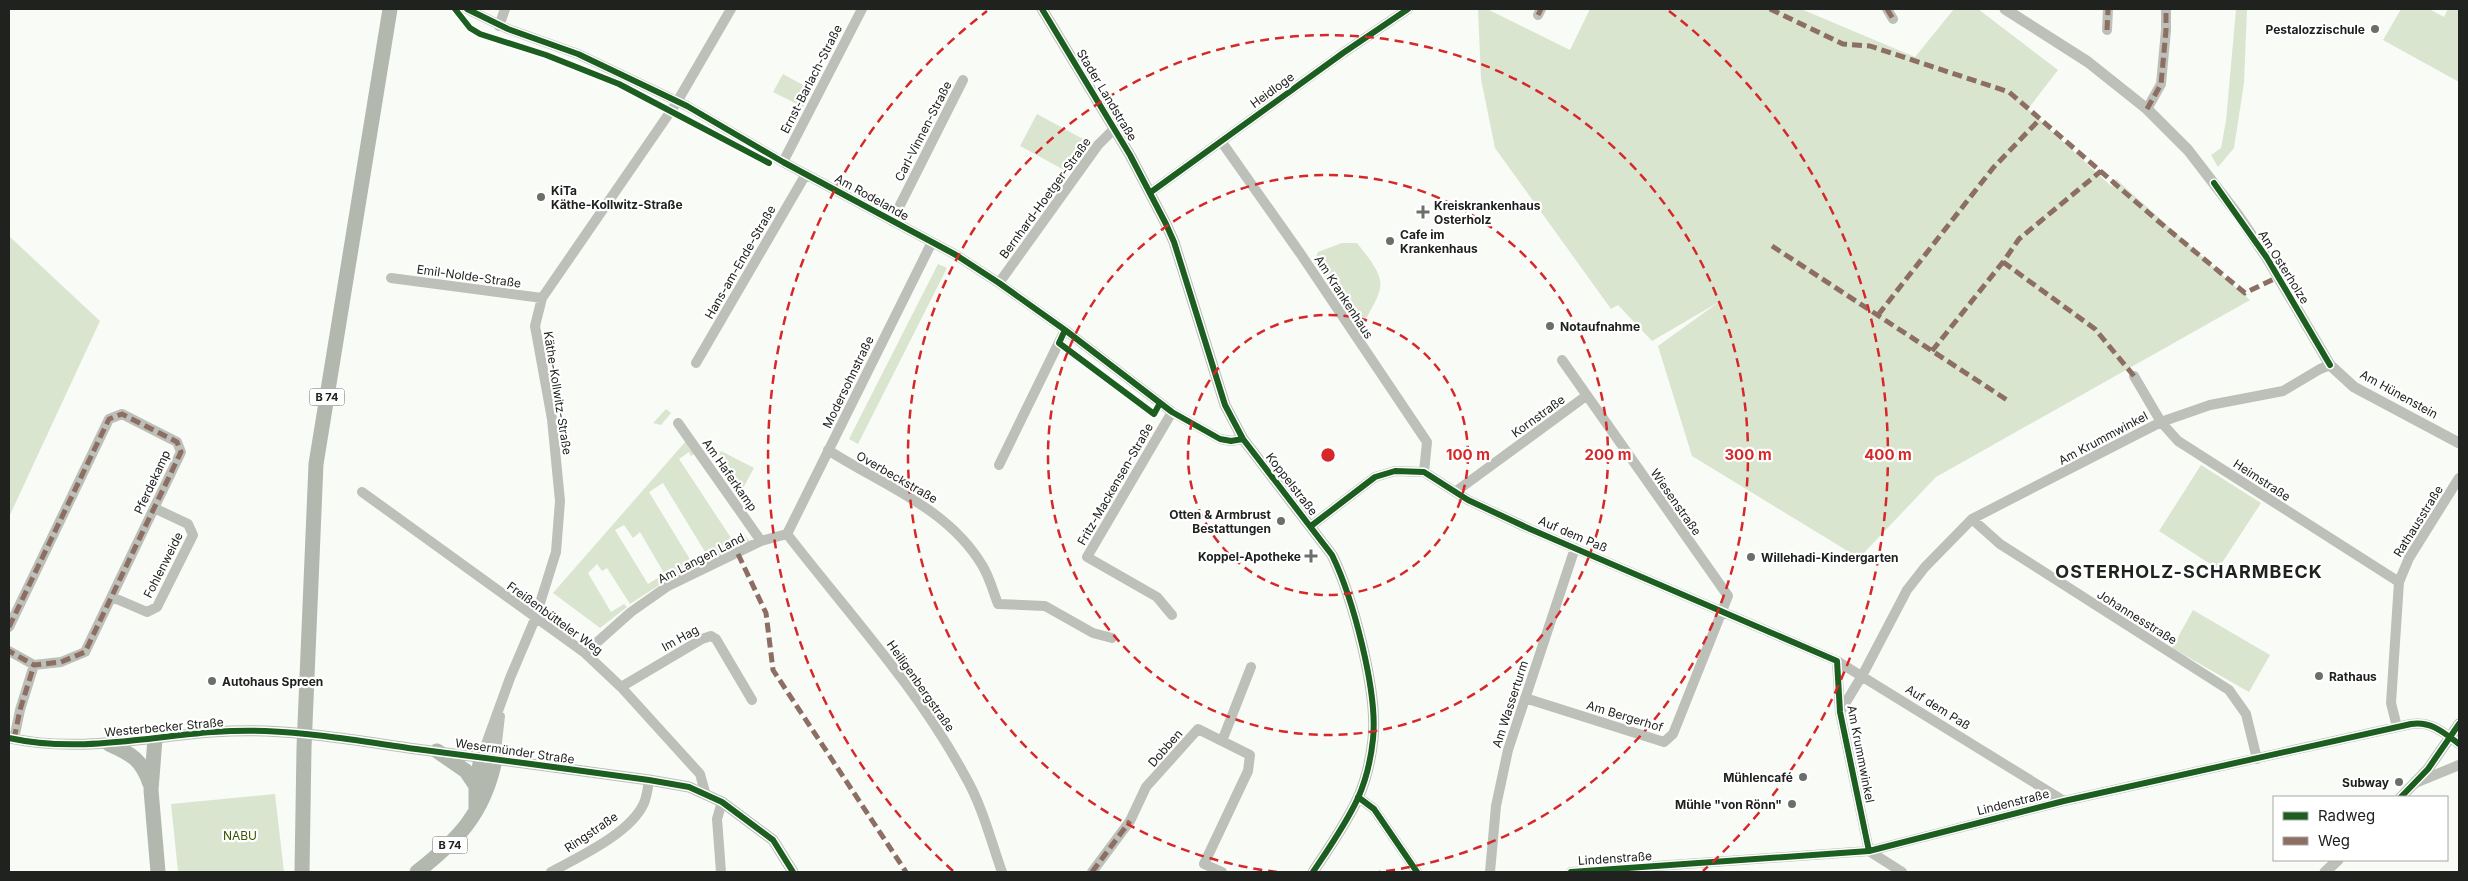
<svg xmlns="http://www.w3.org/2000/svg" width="2468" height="881" viewBox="0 0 2468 881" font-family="Inter,sans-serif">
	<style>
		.green { fill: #dae5cf }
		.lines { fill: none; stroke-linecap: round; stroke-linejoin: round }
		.minor { stroke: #bcc0b8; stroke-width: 10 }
		.tertiary { stroke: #bcc0b8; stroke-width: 11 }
		.primary { stroke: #b3b8ae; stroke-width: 15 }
		.quiet { stroke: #8d6e63; stroke-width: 5; stroke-dasharray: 10 5; stroke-linecap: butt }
		.cycleway-casing { stroke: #fff; stroke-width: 9 }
		.cycleway { stroke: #1b5e20; stroke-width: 6 }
		.ring { fill: none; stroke: #d62828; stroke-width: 2.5; stroke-dasharray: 9 6 }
		.poi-dot { fill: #6c6e6b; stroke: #fff; stroke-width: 2 }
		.labels { text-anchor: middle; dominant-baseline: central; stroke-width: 4.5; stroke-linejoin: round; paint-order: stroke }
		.shield { fill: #fff; stroke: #636462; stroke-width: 1 }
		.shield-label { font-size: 11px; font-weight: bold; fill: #20221f }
		.poi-label { font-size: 12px; font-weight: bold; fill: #20221f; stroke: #fff; text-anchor: start }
		.street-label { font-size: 12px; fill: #20221f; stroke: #fff }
		.park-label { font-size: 12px; fill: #385500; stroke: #fff }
		.district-label { font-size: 18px; font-weight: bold; letter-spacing: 1px; fill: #20221f; stroke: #fff }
		.centre { fill: #d62828; stroke: #fff; stroke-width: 2.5 }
		.ring-label { font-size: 15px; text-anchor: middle; font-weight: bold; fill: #d62828; stroke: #fff; stroke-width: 4.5; stroke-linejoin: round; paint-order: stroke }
	</style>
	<rect width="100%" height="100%" fill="#f9fbf7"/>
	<path class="green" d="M1478,9H1487L1570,50L1590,9H1801L1915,57L1954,9H1978L2058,70L2028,109L2111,186L2116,179L2250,300L1936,477L1859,558L1692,456L1658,346L1719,302L1652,341L1618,305L1611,309L1495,148L1481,79Z
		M2236,9H2247L2244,83L2234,148L2218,167L2211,155L2221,148L2226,121Z
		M2401,9H2429L2444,17L2448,9H2459V82L2383,40Z
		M783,74L812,90L803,107L773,92Z
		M1037,114L1083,139L1066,171L1020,146Z
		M9,236L100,321L9,517Z
		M1342,243H1357C1390,284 1385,284 1361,328L1314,262L1318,252Z
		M938,264L947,268L858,444L849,439Z
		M666,409L671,413L661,425L653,423Z
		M686,441L696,453L691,456L689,452L679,459L733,541L744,534L751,543L710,560L663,483L649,492L691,561L703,554L707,561L668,580L640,532L633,538L624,525L615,530L648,584L661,576L664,582L630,604L607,568L602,571L597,564L588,573L611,612L624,604L627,607L600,628L553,593Z
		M721,451L754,468L743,488L719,455Z
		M2201,465L2261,503L2218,569L2159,531Z
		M2193,610L2270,655L2249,692L2172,648Z
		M275,794L284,872H178L171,804Z"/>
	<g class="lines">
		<path class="minor" d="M467,9L508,29L578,54L687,106L783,162L956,255L999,283L1065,330L1172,412L1220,439L1231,441L1243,439
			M1887,9L1893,19
			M1538,15L1541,9
			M499,26L505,9
			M2107,30L2108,9
			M2147,109L2161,84L2166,30V9
			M1221,141L1300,253L1427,442L1424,472
			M783,162L862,9
			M1151,192L1343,53L1408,9
			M892,221L963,80
			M391,278L542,298
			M999,283L1098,145L1114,129
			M696,363L806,174
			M2134,376L2161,422L2178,441L2399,582
			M678,423L761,541
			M828,450C882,485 947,507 982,565C989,576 993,591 998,604L1045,606L1093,633L1112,638
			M999,465L1065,330
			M362,492L585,653L621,687L700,774L705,792
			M1455,492L1586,396
			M1972,519L2000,544L2229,690L2246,714L2257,759
			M1311,526L1375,477L1395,471L1424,472L1468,500L1530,529L1837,661L2064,801
			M787,534C848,613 917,687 965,776C982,805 991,841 1002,872
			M787,534L932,242
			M112,597L147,612L157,607L193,535L188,524L154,508
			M1172,615L1157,597L1087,557L1172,412
			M9,627L109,419L122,414L177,442L181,452L85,652L61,662L34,665L9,651
			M585,653L631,612L668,586L761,541L787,534
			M1837,661L1840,712L1869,851
			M621,687L702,639L711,636L716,639L752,700
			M1525,698L1664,742L1673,734L1728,596L1562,360
			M1840,712L1863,674L1907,590L1925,567L1972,519L2161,422L2210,405L2283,391L2320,369L2330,365
			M2397,727L2391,703L2399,582L2409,558L2459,478
			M14,739L20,710L34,665
			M1222,741L1251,667
			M481,758L510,678L535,619L556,552L560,501L552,419L535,326L542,298L677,102L731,9
			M495,760L500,716
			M2415,783L2459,765
			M1358,797L1374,809L1417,872
			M1869,851L1902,872
			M551,872C579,857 631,833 644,803C647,796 648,787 649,780
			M721,872L717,819L722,802
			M1092,872L1130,821L1146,787L1198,729L1250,755L1248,771L1204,864L1222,872
			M1490,872L1496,806L1508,750L1575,548
			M1571,872L1869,851L2064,801L2411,724C2431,721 2443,732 2459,744"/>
		<path class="tertiary" d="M1042,9L1130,155L1166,224L1174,242L1225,405L1243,439L1332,555C1353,598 1378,692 1373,739C1371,758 1366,780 1358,798C1346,824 1329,848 1313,872
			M2005,9L2088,62L2147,109L2188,150L2238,215L2267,258L2330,365L2354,387L2459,443
			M9,738C95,757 179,727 265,731C316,733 366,742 416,749C494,759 571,769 649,780L689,787L722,802L773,840L793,872
			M2401,797L2428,769L2459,724
			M2325,872L2338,860"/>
		<path class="primary" d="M155,739L151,790L158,872
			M109,744C132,754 142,760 150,784
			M437,751L466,771L476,786
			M476,808V786L481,758
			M302,872L304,748L316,464L390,9
			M417,872C459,839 484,813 495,760"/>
		<path class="quiet" d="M1770,9L1843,44L1870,46L2009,92L2158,221L2245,293L2278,277
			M1887,9L1893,19
			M1538,15L1541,9
			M2107,30L2108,9
			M2147,109L2161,84L2166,30V9
			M1772,246L2007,400
			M2003,262L2095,329L2134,376
			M1878,315L1993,168L2040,119
			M1932,351L2003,262L2019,239L2101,171
			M738,554L766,613L773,670L906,872
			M9,627L109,419L122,414L177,442L181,452L85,652L61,662L34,665L9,651
			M14,739L20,710L34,665
			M1092,872L1130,821"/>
		<defs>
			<path id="cycleway" d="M455,9L470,28L480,34L546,55L619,84L769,163
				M467,9L508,29L578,54L687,106L783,162L956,255L999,283L1065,330L1172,412L1220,439L1231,441L1243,439
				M1042,9L1130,155L1166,224L1174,242L1225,405L1243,439L1332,555C1353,598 1378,692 1373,739C1371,758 1366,780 1358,798C1346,824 1329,848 1313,872
				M2214,183L2267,258L2330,365
				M1151,192L1343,53L1408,9
				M1065,330L1059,343L1154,414L1160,403
				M1311,526L1375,477L1395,471L1424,472L1468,500L1530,529L1837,661L1840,712L1869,851
				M9,738C95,757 179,727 265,731C316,733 366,742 416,749C494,759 571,769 649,780L689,787L722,802L773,840L793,872
				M1358,797L1374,809L1417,872
				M2401,797L2428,769L2459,724
				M1571,872L1869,851L2064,801L2411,724C2431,721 2443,732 2459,744"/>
		</defs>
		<use href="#cycleway" class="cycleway-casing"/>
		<use href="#cycleway" class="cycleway"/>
	</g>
	<g class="ring">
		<circle cx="1328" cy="455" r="140"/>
		<circle cx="1328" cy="455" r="280"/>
		<path d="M1277 872A420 420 0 1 1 1379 872"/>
		<path d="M953 871A560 560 0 0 1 987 11M1669 11A560 560 0 0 1 1703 871"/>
	</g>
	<g class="poi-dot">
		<circle cx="2375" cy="29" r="5"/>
		<circle cx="541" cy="197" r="5"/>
		<path d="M1420.5 204.5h5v5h5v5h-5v5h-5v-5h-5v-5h5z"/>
		<circle cx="1390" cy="241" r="5"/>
		<circle cx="1550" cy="326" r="5"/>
		<circle cx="1281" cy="521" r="5"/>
		<path d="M1308.5 548.5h5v5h5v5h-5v5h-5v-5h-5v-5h5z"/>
		<circle cx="1751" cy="557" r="5"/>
		<circle cx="2319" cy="676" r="5"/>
		<circle cx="212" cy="681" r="5"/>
		<circle cx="1803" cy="777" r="5"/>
		<circle cx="2399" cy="782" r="5"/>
		<circle cx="1792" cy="804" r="5"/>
	</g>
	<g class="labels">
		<g class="shield">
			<rect x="309.5" y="388.5" width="35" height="17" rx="4"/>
			<rect x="432.5" y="836.5" width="35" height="17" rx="4"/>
		</g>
		<g class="shield-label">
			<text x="327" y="397">B 74</text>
			<text x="450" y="845">B 74</text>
		</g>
		<g class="poi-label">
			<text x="2365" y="29" text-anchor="end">Pestalozzischule</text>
			<text x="551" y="190">KiTa<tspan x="551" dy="14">Käthe-Kollwitz-Straße</tspan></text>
			<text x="1434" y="205">Kreiskrankenhaus<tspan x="1434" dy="14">Osterholz</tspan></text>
			<text x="1400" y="234">Cafe im<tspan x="1400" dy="14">Krankenhaus</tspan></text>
			<text x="1560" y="326">Notaufnahme</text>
			<text x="1271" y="514" text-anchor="end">Otten &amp; Armbrust<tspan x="1271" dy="14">Bestattungen</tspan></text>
			<text x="1301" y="556" text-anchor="end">Koppel-Apotheke</text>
			<text x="1761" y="557">Willehadi-Kindergarten</text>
			<text x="2329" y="676">Rathaus</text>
			<text x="222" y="681">Autohaus Spreen</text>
			<text x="1793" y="777" text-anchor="end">Mühlencafé</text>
			<text x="2389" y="782" text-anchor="end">Subway</text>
			<text x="1782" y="804" text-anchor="end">Mühle "von Rönn"</text>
		</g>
		<g class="street-label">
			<text transform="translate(811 79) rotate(-63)">Ernst-Barlach-Straße</text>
			<text transform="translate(1272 90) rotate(-36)">Heidloge</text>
			<text transform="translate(1107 95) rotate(59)">Stader Landstraße</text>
			<text transform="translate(923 131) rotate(-63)">Carl-Vinnen-Straße</text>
			<text transform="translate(872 197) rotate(29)">Am Rodelande</text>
			<text transform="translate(1045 198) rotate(-54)">Bernhard-Hoetger-Straße</text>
			<text transform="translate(740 262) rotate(-60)">Hans-am-Ende-Straße</text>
			<text transform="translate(2284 267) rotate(58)">Am Osterholze</text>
			<text transform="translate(469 276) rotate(8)">Emil-Nolde-Straße</text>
			<text transform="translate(1344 297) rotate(57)">Am Krankenhaus</text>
			<text transform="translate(848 382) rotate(-64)">Modersohnstraße</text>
			<text transform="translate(558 393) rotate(81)">Käthe-Kollwitz-Straße</text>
			<text transform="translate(2399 394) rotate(29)">Am Hünenstein</text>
			<text transform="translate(1538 416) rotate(-36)">Kornstraße</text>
			<text transform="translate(2103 438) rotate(-28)">Am Krummwinkel</text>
			<text transform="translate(730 475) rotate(55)">Am Haferkamp</text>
			<text transform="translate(897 477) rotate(30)">Overbeckstraße</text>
			<text transform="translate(2262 480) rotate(33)">Heimstraße</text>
			<text transform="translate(152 482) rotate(-65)">Pferdekamp</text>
			<text transform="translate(1115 484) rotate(-60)">Fritz-Mackensen-Straße</text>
			<text transform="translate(1292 484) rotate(52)">Koppelstraße</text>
			<text transform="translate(1676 502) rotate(55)">Wiesenstraße</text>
			<text transform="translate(2418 521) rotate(-58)">Rathausstraße</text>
			<text transform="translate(1573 534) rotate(23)">Auf dem Paß</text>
			<text transform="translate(701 558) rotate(-27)">Am Langen Land</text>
			<text transform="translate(163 565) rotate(-63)">Fohlenweide</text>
			<text transform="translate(2137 617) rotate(32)">Johannesstraße</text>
			<text transform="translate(555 618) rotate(36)">Freißenbütteler Weg</text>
			<text transform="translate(680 638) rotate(-29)">Im Hag</text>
			<text transform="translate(921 686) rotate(55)">Heiligenbergstraße</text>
			<text transform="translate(1510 704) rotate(-72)">Am Wasserturm</text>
			<text transform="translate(1938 707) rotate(32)">Auf dem Paß</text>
			<text transform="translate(1625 716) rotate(17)">Am Bergerhof</text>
			<text transform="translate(164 727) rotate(-5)">Westerbecker Straße</text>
			<text transform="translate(1165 748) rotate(-49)">Dobben</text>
			<text transform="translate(515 751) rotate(8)">Wesermünder Straße</text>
			<text transform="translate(1861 754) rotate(79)">Am Krummwinkel</text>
			<text transform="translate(2013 802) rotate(-14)">Lindenstraße</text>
			<text transform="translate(591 832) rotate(-34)">Ringstraße</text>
			<text transform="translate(1615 858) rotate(-4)">Lindenstraße</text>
		</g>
		<g class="park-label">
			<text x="240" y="835">NABU</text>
		</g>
		<g class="district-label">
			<text x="2189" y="571">OSTERHOLZ-SCHARMBECK</text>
		</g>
	</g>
	<circle cx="1328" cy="455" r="8" class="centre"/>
	<g class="ring-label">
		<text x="1468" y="460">100 m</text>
		<text x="1608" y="460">200 m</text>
		<text x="1748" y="460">300 m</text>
		<text x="1888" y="460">400 m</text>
	</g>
	<rect width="2468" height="881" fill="none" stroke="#20221f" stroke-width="20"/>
	<rect x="2273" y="796" width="175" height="65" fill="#ffffff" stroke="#a6a7a5"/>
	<rect x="2283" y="812" width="25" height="8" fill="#1b5e20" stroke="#a6a7a5"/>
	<text x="2318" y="821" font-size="15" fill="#20221f">Radweg</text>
	<rect x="2283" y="837" width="25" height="8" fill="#8d6e63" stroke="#a6a7a5"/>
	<text x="2318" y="846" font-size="15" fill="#20221f">Weg</text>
</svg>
